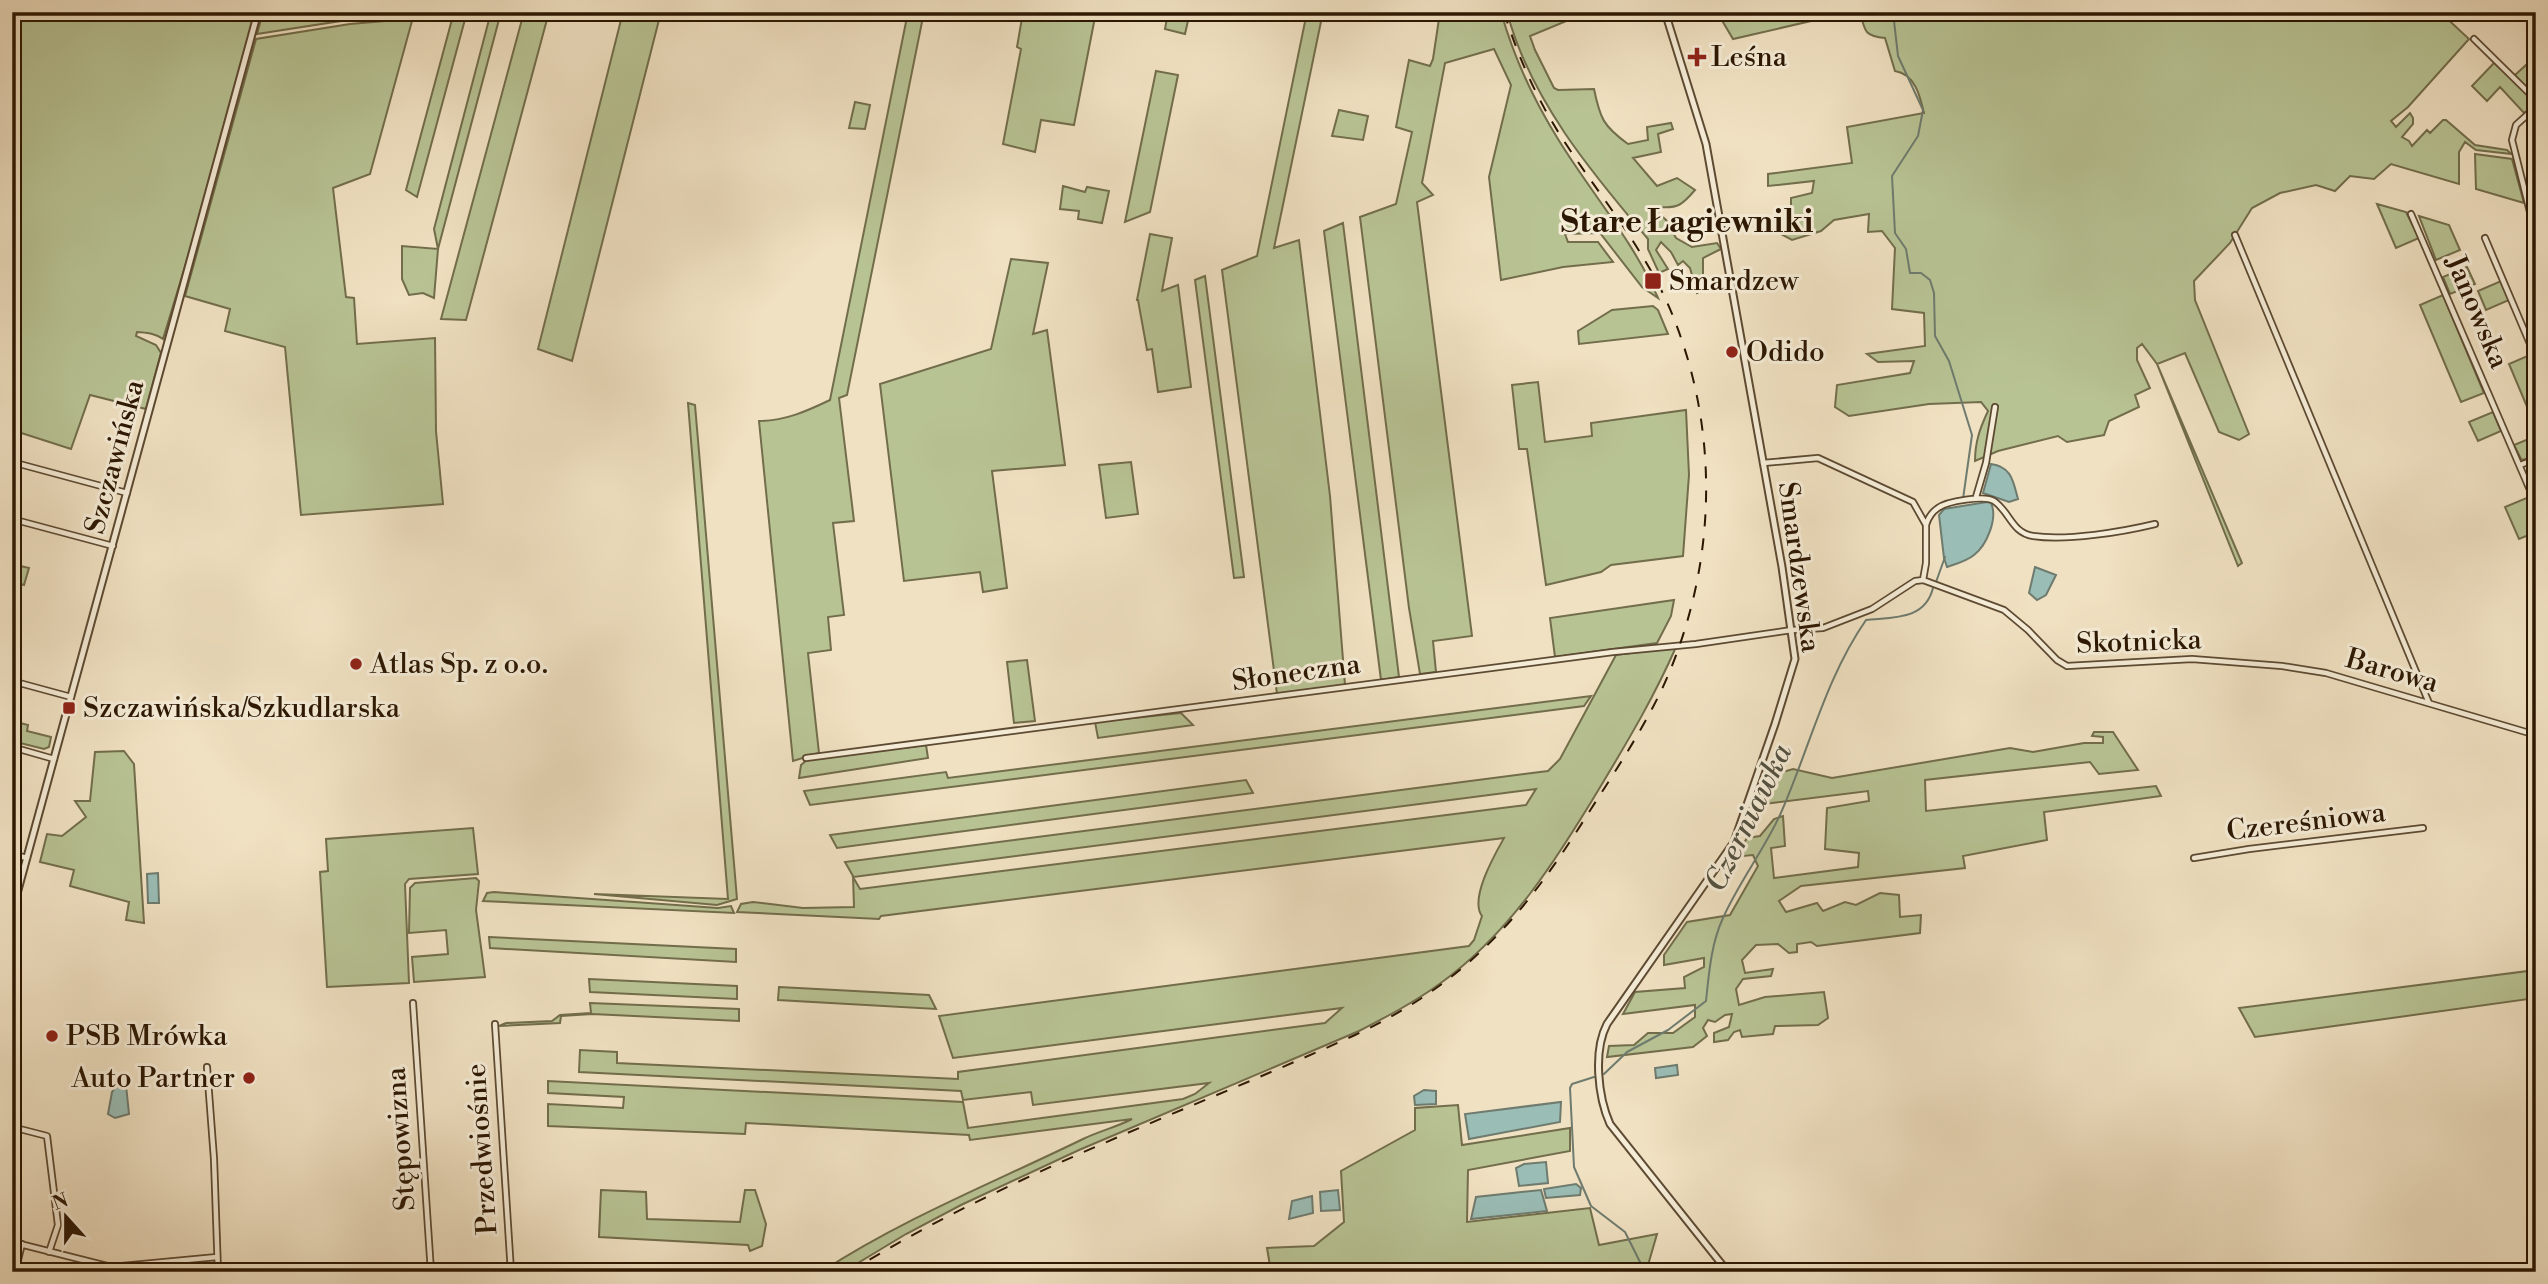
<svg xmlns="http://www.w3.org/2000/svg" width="2548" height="1284" viewBox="0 0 2548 1284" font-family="'Libre Bodoni',serif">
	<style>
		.green { fill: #b8c394; stroke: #726d4b; stroke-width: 2; fill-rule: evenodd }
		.water { fill: #9abdb6; stroke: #6e7b6e; stroke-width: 2 }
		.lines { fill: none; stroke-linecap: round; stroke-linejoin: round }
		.stream { stroke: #6e7b6e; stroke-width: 2 }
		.minor-casing { stroke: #5d4a32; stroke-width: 8 }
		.tertiary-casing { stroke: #5d4a32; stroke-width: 9 }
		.minor { stroke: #f5ecd7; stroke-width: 4.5 }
		.tertiary { stroke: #f5ecd7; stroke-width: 5 }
		.rail { stroke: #2c1702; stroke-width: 2; stroke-dasharray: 12 12; stroke-linecap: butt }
		.poi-dot { fill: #8f2418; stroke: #f5ecd7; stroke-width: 2.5 }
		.labels { text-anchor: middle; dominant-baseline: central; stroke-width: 6; stroke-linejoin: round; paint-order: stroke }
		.poi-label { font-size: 28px; fill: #2c1702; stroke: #f5ecd7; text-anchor: start }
		.street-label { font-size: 28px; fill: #2c1702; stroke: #f5ecd7 }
		.water-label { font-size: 30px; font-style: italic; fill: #525141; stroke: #f5ecd7 }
		.quarter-label { font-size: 32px; font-weight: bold; fill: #2c1702; stroke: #f5ecd7 }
	</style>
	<rect width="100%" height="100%" fill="#f0e1c2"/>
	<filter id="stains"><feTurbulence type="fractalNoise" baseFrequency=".00286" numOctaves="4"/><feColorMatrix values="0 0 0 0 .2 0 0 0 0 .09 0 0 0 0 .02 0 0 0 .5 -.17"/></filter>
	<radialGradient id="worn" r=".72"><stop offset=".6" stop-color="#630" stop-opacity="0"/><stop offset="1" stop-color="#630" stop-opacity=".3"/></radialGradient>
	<path class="green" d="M12,12H255L190,250L163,339C155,333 147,333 137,332L136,336L156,345L161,353L146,409L90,395L71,449L12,430Z
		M263,12H350L347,20L257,34Z
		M454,12H467L417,197L406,190Z
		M491,12H501L438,249L434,298L423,293L409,295L402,279V246L438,249L434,229Z
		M524,12H549L466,320L441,319Z
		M623,12H661L572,361L538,349Z
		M908,12H924L847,395L839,398L854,521L833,523L844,615L828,617L831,650L808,653L819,753L793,761L759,421C785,421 807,411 830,400Z
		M1023,12H1096L1074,125L1041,120L1035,152L1003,144L1021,49L1017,47Z
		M1168,12H1190L1185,34L1165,29Z
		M1307,12H1323L1274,248L1299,240L1330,496L1345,685L1277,694L1222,270L1257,256Z
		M1440,12H1501C1514,58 1533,99 1558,139C1591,193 1633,240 1658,298L1642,287L1600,233L1565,234L1568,242H1598L1613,262L1563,267L1501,280L1489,177L1511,85L1494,49L1445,63L1422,183L1433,195L1417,202L1472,636L1433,641L1436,672L1420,674L1409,608L1360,217L1396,204L1412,132L1396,127L1409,60L1430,66L1433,59Z
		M1507,12H1588L1530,36L1535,50L1554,88L1558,90L1594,89C1600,118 1603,126 1628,144L1648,140L1647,127L1671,123L1673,129L1658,134L1661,152L1633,158L1657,186L1677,178L1695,190C1683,204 1678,209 1659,207L1657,212L1666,220L1676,238L1692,247L1717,243L1721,249L1703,258V277L1711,286L1697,293L1690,268L1683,261L1678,265L1671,252L1661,242L1656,250L1668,269L1659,273L1648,249V239C1591,172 1530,99 1507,12Z
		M1736,12H1850L1733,39L1720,17Z
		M1860,12H2440L2469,39L2408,107L2391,121L2396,127L2410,113L2413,118V124L2402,137L2409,141L2412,146L2427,130L2430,133L2443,120H2446L2475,145L2507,150L2511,154L2476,150L2465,142L2459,152V184L2391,164L2374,179L2350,176L2335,191L2316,185L2280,193L2252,208L2230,243L2194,281L2195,300L2249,434L2239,440L2219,432L2185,353L2157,364L2242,563L2238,566L2157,364L2142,344L2137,348V360L2150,388L2135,395L2139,407L2109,421L2104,435L2067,442L2058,436L1998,451L1975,461C1975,442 1980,428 1988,411L1981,402L1929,404L1849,416L1835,407L1837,385L1910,373L1914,361L1878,362L1867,354L1925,346L1924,313L1892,309L1895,248L1882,231L1868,232L1869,214L1834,220L1821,231L1792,240L1781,234L1791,215V198L1812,193L1814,181L1768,186V174L1852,163L1847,127L1924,113C1920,96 1915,74 1895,71L1885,38C1864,36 1865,31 1860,12Z
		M397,20L412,21L370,174L333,188L346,297L354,298L357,344L435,338L436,431L443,504L301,515L285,347L225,331L230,309L185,296L256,39L350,24Z
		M2495,62L2534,100L2535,105L2524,113L2500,87L2487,101L2472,86Z
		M2526,65L2534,73L2531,75L2536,80V97L2514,76Z
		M1156,71L1178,75L1150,212L1125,222Z
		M855,102L870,105L865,129L849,128Z
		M1339,110L1368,116L1363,140L1332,136Z
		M2475,154L2512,159L2524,203L2476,189Z
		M1063,186L1085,192L1087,187L1109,191L1102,223L1078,219L1079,211L1060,209Z
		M2377,204L2406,212L2419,238L2396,248Z
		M2419,216L2449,225L2460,250L2436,260Z
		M1343,223L1399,677L1381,680L1324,231Z
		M1150,234L1172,238L1162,291L1178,285L1191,387L1158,392L1152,349L1147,350L1138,300H1137Z
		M1011,259L1048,263L1033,334L1047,330L1065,465L992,471L1007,588L983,592L980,572L904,581L880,384L991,349Z
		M2467,267L2475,284L2450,294L2443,277Z
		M1205,276L1244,577L1234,578L1195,280Z
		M2501,281L2509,300L2486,310L2478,291Z
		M2443,295L2484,393L2461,402L2420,305Z
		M1653,306L1658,310L1668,334L1579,344L1578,331L1612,310Z
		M2532,354L2536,363V428L2509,364Z
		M1538,382L1545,442L1592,436L1591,423L1686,410L1689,475L1683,556L1611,565L1601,572L1546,585L1527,449H1519L1512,385Z
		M688,403L695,405L737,899L717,905L594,894L728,899Z
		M2493,412L2501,431L2478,441L2469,422Z
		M2536,436V455L2523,460L2521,459L2514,445Z
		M1131,462L1138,514L1106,518L1099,465Z
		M2529,497L2536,513V532L2519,539L2505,507Z
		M12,564L29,568L24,585L12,582Z
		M1674,600L1671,616L1657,643L1555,657L1550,618Z
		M1676,647C1655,695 1629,739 1602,784C1557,859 1510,934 1438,985C1413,1003 1386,1017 1359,1031L1079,1150L961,1205L906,1234L843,1272H821C904,1218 995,1182 1083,1139C1099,1131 1117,1127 1132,1119L970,1140L969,1135L746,1123L745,1134L548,1126V1104L623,1108L624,1097L548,1093V1081L963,1102L968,1128L1183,1099L1195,1094L1209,1083L1033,1105L1031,1092L963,1100L961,1091L579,1072L580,1050L617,1052V1063L958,1079V1072L1325,1023L1342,1008L953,1058L939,1016L1469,946L1474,940L1482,916C1469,899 1495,854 1504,838L881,916L879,919L737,912L741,904L753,902L803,908L854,907L853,876L845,862L1548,771L1560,759L1616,655ZM1536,789L1526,805L860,889L853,877Z
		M1027,660L1035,721L1014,723L1007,662Z
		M1591,696L1584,706L810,805L804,791L946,772L948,778Z
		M1181,713L1193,725L1098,738L1095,722Z
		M12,721L28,725L27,731L51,737L49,747L44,749L12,741Z
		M2094,732H2113L2138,770L2099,774L2090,762L1925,780L1926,811L2156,786L2161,796L2044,812L2047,840L1963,856L1965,868L1801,886L1779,901L1786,912L1817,903L1823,911L1845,902L1856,905L1880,893L1899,895L1900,917L1921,915L1920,933L1817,946L1811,942L1797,944V952L1789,953L1778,944L1756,945L1742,960L1745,973L1773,969L1771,976L1743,979L1736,989L1739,1005L1765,997L1824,992L1828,1018L1818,1025L1775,1026L1773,1034L1742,1037L1740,1030L1734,1032L1728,1040L1714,1042V1033L1729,1027L1732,1014L1725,1015L1715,1022L1708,1020L1703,1028L1707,1036L1693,1047L1607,1057L1609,1046L1634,1045L1648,1033H1673L1695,1017V1005L1623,1014L1635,992L1685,988L1684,977L1704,967V958L1664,965V955L1687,922L1730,915L1758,866L1753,855L1743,856L1741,848L1747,838L1760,836L1774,819L1783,816L1785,846L1771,848L1774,878L1858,867L1859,853L1825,849L1827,808L1869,801L1868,791L1763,804V778L1793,769L1832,778L2010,748L2033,752L2084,743H2103V737L2092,736Z
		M926,745L928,758L799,778L801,765L807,760Z
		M124,751L134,764L144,923L126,920L129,902L70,886L74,870L40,862L47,834L62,836L86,817L75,801H90L95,752Z
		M1246,780L1253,793L837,848L830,835Z
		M473,828L478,874L409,879L405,884L409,983L327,987L320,872L328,871L326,839Z
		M476,878L479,881L476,910L485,977L414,982L412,957L448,954L446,930L409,933L410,888L415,883Z
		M494,892L718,908L731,906L734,913L483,901L487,893Z
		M489,937L736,949V962L490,948Z
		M2536,970V998L2255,1037L2239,1008Z
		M589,979L737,986V999L590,992Z
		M779,987L929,995L936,1009L778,1000Z
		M590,1003L739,1009V1021L592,1014L561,1016L560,1023L499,1026L506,1023L552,1021L560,1015L591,1013Z
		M1458,1105L1462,1145L1570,1128V1151L1468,1170L1467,1222L1590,1208L1599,1245L1657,1234L1646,1272H1271L1267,1248L1314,1246L1344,1222L1341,1171L1415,1130V1108Z
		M601,1190L646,1192L647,1219L740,1222L745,1190H755L766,1224L762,1246L750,1251L748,1245L599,1237Z"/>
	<path class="water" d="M1991,464C2012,467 2013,481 2018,499L2009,502L1983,493Z
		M1987,502L1991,503C1998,518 1987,545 1974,555C1967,561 1956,564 1947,567L1944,558L1939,515L1944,509Z
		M2035,567L2056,575L2046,595L2037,600L2029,593Z
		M158,873L159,903H148L147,874Z
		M1677,1065L1678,1075L1656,1078L1655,1068Z
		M126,1085L129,1114L115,1118L108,1114L112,1092L116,1087Z
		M1424,1090L1436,1091V1104L1415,1105L1414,1096Z
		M1561,1102L1560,1122L1469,1139L1465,1114Z
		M1546,1162L1548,1183L1519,1186L1516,1168L1524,1164Z
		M1576,1184L1581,1188L1580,1195L1546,1198L1544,1189Z
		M1338,1190L1340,1210L1321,1211L1320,1192Z
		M1541,1190L1547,1211L1471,1219L1476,1197Z
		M1312,1196L1313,1213L1289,1219L1292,1201Z"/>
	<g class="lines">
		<path class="stream" d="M1893,12L1898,56L1923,110L1918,136L1892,176L1895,233L1906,249L1910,273H1921L1930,280L1934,293L1935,336L1949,361L1972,435L1963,499
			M1936,582L1945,557
			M1604,1074L1627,1052L1668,1030L1706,1001C1709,973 1711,944 1723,918C1739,882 1764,850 1780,815C1809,750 1825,679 1866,620C1894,617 1925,620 1933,588
			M1594,1077L1572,1084L1570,1088L1574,1167L1591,1206L1625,1232L1645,1272"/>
		<defs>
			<path id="minor" d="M2474,39L2536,100
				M2536,107L2516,125L2512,140L2536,236
				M2411,214L2536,504
				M2235,235L2429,703
				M2485,238L2536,358
				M12,462L127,493
				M1763,463L1818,458L1913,502L1926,525V563L1923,580
				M2520,465L2536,459
				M1976,497L1986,463L1995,407
				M12,519L113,546
				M1926,525C1928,518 1932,512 1938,508C1947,501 1985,495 1994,501C2010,512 2012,533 2033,536C2067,541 2122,532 2155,524
				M12,681L71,697
				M12,747L54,759
				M806,758L1613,652L1696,644L1792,630L1823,628L1872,609L1915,581L1923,580L2004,610L2028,630L2057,660L2067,666L2192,659L2282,666L2326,673L2536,735
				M12,854L27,858
				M2194,858L2249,849L2423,828
				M413,1003L431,1272
				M495,1024L511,1272
				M207,1067L214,1159L218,1272
				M12,1127L47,1136L58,1225L49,1252
				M12,1242L111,1267L217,1257
				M15,1272L22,1244"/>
			<path id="tertiary" d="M1665,12L1706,144L1782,567L1795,659L1775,724L1734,842L1607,1024C1593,1051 1598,1097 1610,1124L1728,1272
				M12,912L258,12"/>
		</defs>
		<use href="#minor" class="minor-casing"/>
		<use href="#tertiary" class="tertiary-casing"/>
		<use href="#minor" class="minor"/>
		<use href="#tertiary" class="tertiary"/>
		<path class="rail" d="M849,1272C1008,1174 1186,1112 1355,1035C1470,981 1525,914 1591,809C1616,770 1642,731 1662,689C1715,574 1721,442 1676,324C1650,254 1602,200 1562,138C1537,99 1518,57 1504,12"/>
	</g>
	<g class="poi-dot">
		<path d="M1693.5 46.5h7v7h7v7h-7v7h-7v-7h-7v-7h7z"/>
		<rect x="1644" y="272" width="18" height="18" rx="3.5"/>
		<circle cx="1732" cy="352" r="7"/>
		<circle cx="356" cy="664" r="7"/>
		<rect x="62" y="701" width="14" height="14" rx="3.5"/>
		<circle cx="52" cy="1036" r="7"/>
		<circle cx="249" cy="1078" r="7"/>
	</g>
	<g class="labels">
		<g class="poi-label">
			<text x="1711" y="57">Leśna</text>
			<text x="1669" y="281">Smardzew</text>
			<text x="1746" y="352">Odido</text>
			<text x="370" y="664">Atlas Sp. z o.o.</text>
			<text x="83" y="708">Szczawińska/Szkudlarska</text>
			<text x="66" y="1036">PSB Mrówka</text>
			<text x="235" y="1078" text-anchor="end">Auto Partner</text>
		</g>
		<g class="street-label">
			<text transform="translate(2477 312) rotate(67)">Janowska</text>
			<text transform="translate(115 457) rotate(-75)">Szczawińska</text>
			<text transform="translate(1799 567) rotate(82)">Smardzewska</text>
			<text transform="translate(2139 642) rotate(-2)">Skotnicka</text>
			<text transform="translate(2392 671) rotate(16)">Barowa</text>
			<text transform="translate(1296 673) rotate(-8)">Słoneczna</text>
			<text transform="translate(2306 822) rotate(-7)">Czereśniowa</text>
			<text transform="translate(401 1139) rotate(-94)">Stępowizna</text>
			<text transform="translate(482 1149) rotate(-94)">Przedwiośnie</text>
		</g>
		<g class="water-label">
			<text transform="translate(1749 818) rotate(-64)">Czerniawka</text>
		</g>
		<g class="quarter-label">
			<text x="1687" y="222">Stare Łagiewniki</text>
		</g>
	</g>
	<rect width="2548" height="1284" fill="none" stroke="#f0e1c2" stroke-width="42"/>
	<rect x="14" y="14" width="2520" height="1256" fill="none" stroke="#2c1702" stroke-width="3.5"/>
	<rect x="21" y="21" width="2506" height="1242" fill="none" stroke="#2c1702" stroke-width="2"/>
	<g transform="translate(66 1217) rotate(339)" stroke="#f5ecd7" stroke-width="5" paint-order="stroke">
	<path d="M0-5L12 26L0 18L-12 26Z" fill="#2c1702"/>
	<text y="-10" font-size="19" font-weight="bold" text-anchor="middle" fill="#2c1702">N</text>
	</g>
	<rect width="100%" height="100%" filter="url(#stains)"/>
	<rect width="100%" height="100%" fill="url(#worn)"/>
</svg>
